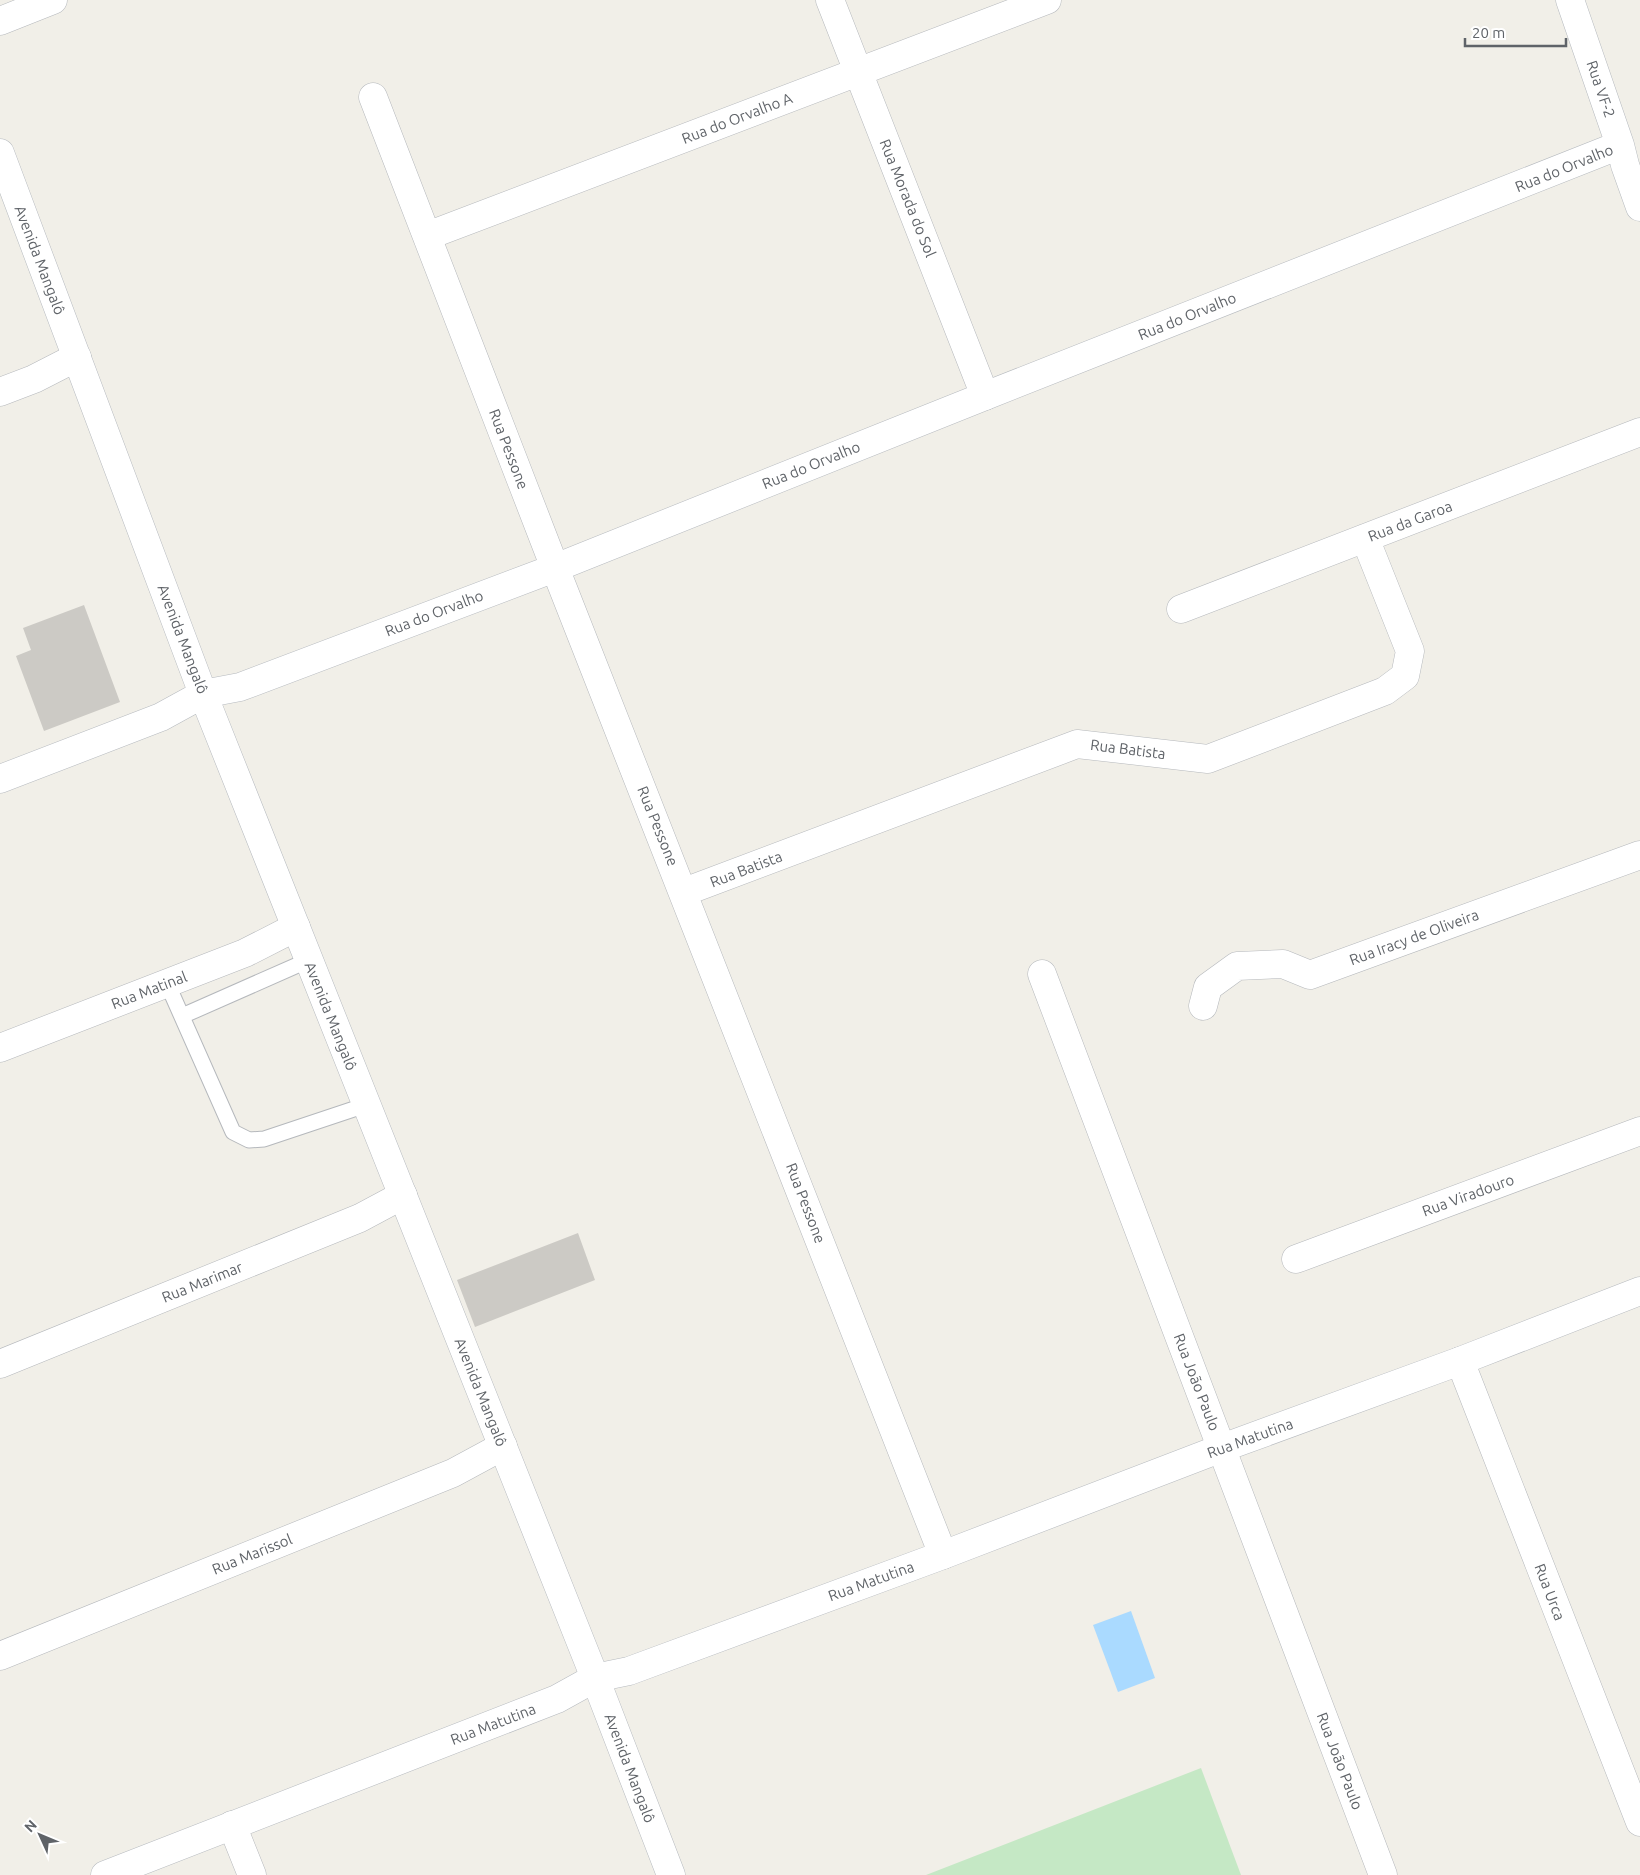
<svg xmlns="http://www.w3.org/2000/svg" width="1640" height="1875" viewBox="0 0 1640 1875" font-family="Ubuntu,sans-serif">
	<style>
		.green { fill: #c5e8c5 }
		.water { fill: #aadaff }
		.building { fill: #cccac5 }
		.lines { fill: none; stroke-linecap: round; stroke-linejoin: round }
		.lane-casing { stroke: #b5b8bc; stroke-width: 17 }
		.street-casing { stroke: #b5b8bc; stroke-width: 29 }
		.secondary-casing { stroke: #b6babf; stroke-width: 29 }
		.lane { stroke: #fff; stroke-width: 15 }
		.street { stroke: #fff; stroke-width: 28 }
		.secondary { stroke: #fff; stroke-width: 28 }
		.labels { text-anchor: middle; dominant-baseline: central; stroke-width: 4; stroke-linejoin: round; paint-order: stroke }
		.street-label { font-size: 15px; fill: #5f6368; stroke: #fff }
	</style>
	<rect width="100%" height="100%" fill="#f1efe8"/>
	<path class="green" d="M1201,1768L1241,1875H926Z"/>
	<path class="water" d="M1131,1611L1155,1678L1118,1692L1093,1625Z"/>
	<path class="building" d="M84,605L120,702L44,731L16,656L31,650L23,628Z
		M578,1233L595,1280L475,1327L457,1280Z"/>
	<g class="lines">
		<defs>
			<path id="lane" d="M167,983L233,1132L249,1140L264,1139L366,1105
				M182,1016L309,960"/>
			<path id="street" d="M830,0L985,396
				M0,21L53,0
				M373,97L555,568L943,1555
				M427,236L1047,0
				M0,392L34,379L77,357
				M1181,609L1640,432
				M684,892L1077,744L1208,759L1385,691L1405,676L1410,651L1365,538
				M1042,974L1383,1875
				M1203,1006L1208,987L1237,966L1283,964L1310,975L1640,855
				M0,1048L245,953L296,927
				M1296,1259L1640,1131
				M1460,1361L1640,1822
				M0,1364L360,1218L403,1195
				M0,1656L453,1473L503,1446
				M232,1825L252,1875"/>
			<path id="secondary" d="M1570,0L1620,145L1625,165L1640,207
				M0,153L203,694L595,1678L671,1875
				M0,779L161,717L203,694L240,687L555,568L985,396L1620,145
				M105,1875L557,1699L595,1678L629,1671L943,1555L1222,1448L1460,1361L1640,1291"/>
		</defs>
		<use href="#lane" class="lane-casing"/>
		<use href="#street" class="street-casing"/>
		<use href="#secondary" class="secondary-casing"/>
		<use href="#lane" class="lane"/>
		<use href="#street" class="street"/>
		<use href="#secondary" class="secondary"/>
	</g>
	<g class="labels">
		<g class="street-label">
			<text transform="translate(1601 89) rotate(71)">Rua VF-2</text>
			<text transform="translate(737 118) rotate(-21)">Rua do Orvalho A</text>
			<text transform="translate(1564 168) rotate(-22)">Rua do Orvalho</text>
			<text transform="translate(908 198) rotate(68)">Rua Morada do Sol</text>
			<text transform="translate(40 260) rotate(69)">Avenida Mangalô</text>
			<text transform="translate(1187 316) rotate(-22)">Rua do Orvalho</text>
			<text transform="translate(509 449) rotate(69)">Rua Pessone</text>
			<text transform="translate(811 465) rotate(-22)">Rua do Orvalho</text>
			<text transform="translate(1410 521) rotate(-21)">Rua da Garoa</text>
			<text transform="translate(434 613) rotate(-21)">Rua do Orvalho</text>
			<text transform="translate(183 639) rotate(69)">Avenida Mangalô</text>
			<text transform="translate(1128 749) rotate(7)">Rua Batista</text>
			<text transform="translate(658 826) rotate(68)">Rua Pessone</text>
			<text transform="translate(746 869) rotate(-21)">Rua Batista</text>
			<text transform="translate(1414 937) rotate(-20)">Rua Iracy de Oliveira</text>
			<text transform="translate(149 990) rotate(-21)">Rua Matinal</text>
			<text transform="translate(331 1016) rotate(68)">Avenida Mangalô</text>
			<text transform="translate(1468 1195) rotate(-20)">Rua Viradouro</text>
			<text transform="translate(806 1203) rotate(69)">Rua Pessone</text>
			<text transform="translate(202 1282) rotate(-22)">Rua Marimar</text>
			<text transform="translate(1197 1382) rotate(69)">Rua João Paulo</text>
			<text transform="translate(481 1392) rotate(68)">Avenida Mangalô</text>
			<text transform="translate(1250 1438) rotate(-20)">Rua Matutina</text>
			<text transform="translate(252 1554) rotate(-22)">Rua Marissol</text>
			<text transform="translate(871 1581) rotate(-20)">Rua Matutina</text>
			<text transform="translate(1550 1592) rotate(69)">Rua Urca</text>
			<text transform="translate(493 1724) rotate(-21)">Rua Matutina</text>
			<text transform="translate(1340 1761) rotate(69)">Rua João Paulo</text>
			<text transform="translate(630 1768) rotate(69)">Avenida Mangalô</text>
		</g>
	</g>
	<g transform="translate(40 1835) rotate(314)" stroke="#ffffff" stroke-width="4" paint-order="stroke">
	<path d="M0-4L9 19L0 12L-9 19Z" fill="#5f6368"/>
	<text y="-8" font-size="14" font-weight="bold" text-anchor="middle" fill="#5f6368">N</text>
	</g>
	<path d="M1465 38v8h101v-8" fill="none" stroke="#5f6368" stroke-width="2.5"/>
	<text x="1472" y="38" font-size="15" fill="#5f6368" stroke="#ffffff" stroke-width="4" paint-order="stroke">20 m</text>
</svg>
